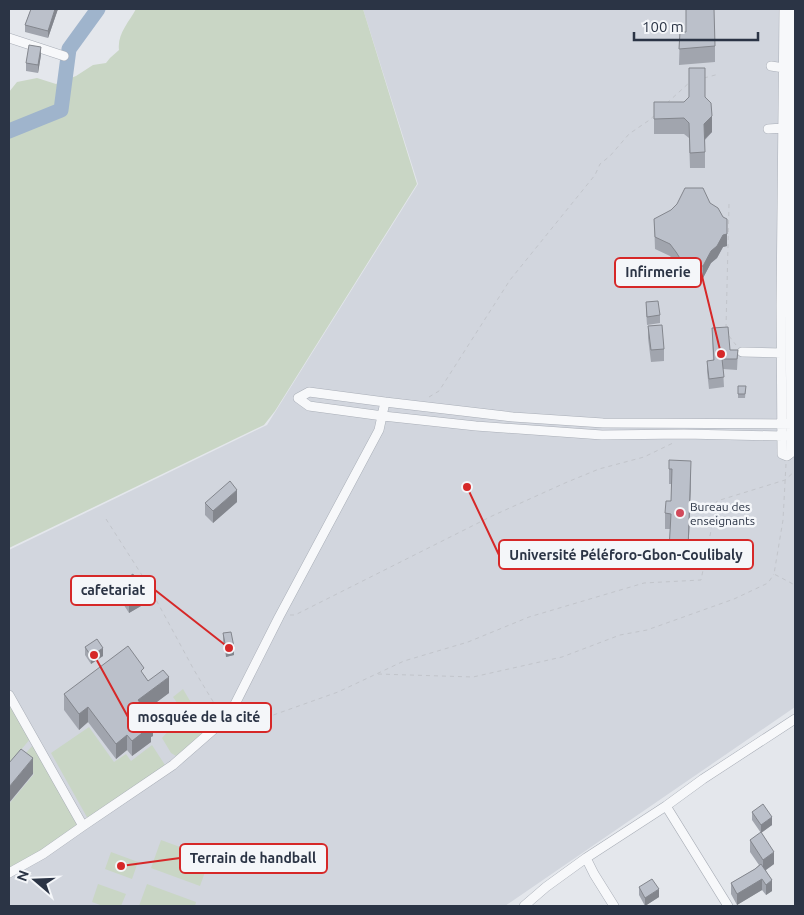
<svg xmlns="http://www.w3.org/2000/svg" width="804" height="915" viewBox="0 0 804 915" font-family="Ubuntu,sans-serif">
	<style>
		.built { fill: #d2d6de }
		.green { fill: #c9d6c5 }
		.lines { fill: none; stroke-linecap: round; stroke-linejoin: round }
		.river { stroke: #9fb4cc; stroke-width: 15 }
		.minor-casing { stroke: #a9aeb7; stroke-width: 10 }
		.path { stroke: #c2c5cb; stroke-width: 1; stroke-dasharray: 4 4; stroke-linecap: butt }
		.minor { stroke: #f7f8fa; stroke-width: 9 }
		.wall { fill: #a1a5ae }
		.shaded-wall { fill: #83868d }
		.building { fill: #bbc0ca; stroke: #83868d }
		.poi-dot { fill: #d1495b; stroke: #f4f6f9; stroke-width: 2 }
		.labels { text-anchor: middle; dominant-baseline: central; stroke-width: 5; stroke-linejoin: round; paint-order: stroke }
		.poi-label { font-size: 12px; fill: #2b3445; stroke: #f4f6f9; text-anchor: start }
		.leader { fill: none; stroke: #d62828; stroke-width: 2 }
		.callout-dot { fill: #d62828; stroke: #f4f6f9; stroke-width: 2 }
		.callout { fill: #f4f6f9; stroke: #d62828; stroke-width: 2 }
		.callout-label { font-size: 14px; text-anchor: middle; font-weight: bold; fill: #2b3445 }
	</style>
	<rect width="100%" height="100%" fill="#e4e7ec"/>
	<path class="built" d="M363,9H795V707L505,906H9V550L267,425L418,184Z"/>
	<path class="green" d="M136,9H363L417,184L275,411L264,425L9,548V92L17,82L37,78L56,84L76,76L93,65L106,63L110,58L119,50C117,34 129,22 136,9Z
		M183,689L207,730L176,756L171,753L162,738L171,728L167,723L182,710L173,697Z
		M9,700L31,738L9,764Z
		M89,727L114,762L126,754L131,761L152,745L165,765L88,819L51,753Z
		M33,745L78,821L77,825L33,856L9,870V809L10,808L9,804L34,774L23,764L17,763Z
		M161,840L210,858L200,886L151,868Z
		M111,852L138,862L132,879L105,869Z
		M98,884L126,894L121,906H103L92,902Z
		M147,884L196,902L195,906H139Z"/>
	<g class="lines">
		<path class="river" d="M9,131L61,110L69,49L98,9"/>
		<defs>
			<path id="minor" d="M784,9L781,306L782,454L787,456L791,453V435L790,305V64L792,9
				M9,38L64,56
				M771,66L784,68
				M768,129L783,128
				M742,352L781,353
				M795,424L603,423L513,417L385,402L309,392L298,398L309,406L383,416L476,426L602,435L684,434L782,436L795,435
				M9,695L83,826
				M666,806L728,906
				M586,858L594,874L614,906
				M9,873L43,854L83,826L173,765L229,716L279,617L379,430L385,402
				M524,906L546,887L586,858L666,806L703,779L795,719"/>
		</defs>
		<use href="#minor" class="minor-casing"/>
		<path class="path" d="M704,78L719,74
			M667,103L690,82
			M726,328L729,204
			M729,336L736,345
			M429,397L439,391L510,280L595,175L600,164L610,156L629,134L648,121L654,116
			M786,464L783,520L774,574L793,584L795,588
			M106,519L147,583L194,670L220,713
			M290,615H295L492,516L565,483L599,469L644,457L673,443
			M378,674L473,677L562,657L620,635L647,630L734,599L768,583L774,574
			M235,723L248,724L338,692L404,661L468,642L529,617L644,583L701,580L717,501L785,480L795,471"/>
		<use href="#minor" class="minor"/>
	</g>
	<path class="wall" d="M31,9H58L48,38L25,32V25Z
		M680,32H686L715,46V62L679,65Z
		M41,55L38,73L26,71V63Z
		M705,97L712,132L705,140V168H690L689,138L684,134H654V102H684Z
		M710,203L727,231V246L723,247L717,258L711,263L703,278H685L676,264L670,256L655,249L654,219Z
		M646,302L660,315V323L647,325L646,310Z
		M648,326L664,349V361L651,362L648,338Z
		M712,328L730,350H738L737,370L723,369L724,387L709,389L707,371V361L713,360Z
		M738,386H746L745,398H738Z
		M669,460L691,476L688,566H669L670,529H665V513L671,501L672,484H669Z
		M237,502L213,523L205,515V503Z
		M118,584L141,606L129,613L118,596Z
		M223,633L234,655L226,657L223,641Z
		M85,647L103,656L91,664L85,655Z
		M144,675L148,681L169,693L146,710L153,736L151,737V742L132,756L127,750L116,759L88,722L79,730L64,710V694Z
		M752,812L772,825L761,833L774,864L766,870L772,891L766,895L762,890L737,905L731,894V883L755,869L759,865L750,852V840L761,833L752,820Z
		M639,887L659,897L645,906L639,895Z"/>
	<path class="shaded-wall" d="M55,9H58L48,38V31Z
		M41,47V55L38,73V65Z
		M712,116V132L704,140V124Z
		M727,219V246L723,247L717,258L711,263L703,278V266Z
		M691,461V476L688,566V550Z
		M237,490V502L213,523V511Z
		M141,594V606L129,613V601Z
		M234,647V655L226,657V649Z
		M103,648V656L91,664V656Z
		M169,677V693L138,716V700Z
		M88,707V722L79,730V714Z
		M153,720V736L151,737V742L132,756V741L149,723Z
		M127,735V750L116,759V744Z
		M33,758V774L9,803V787Z
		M772,817V825L761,833V825Z
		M774,852V864L763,872V860Z
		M762,879V890L737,905V894Z
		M772,880V891L766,895V885Z
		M659,889V897L645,906V898Z"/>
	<path class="building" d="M31,9H55L48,31L25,25Z
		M686,9H714L715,46L679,49L680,32H686Z
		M29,45L41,47L38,65L26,63Z
		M689,68H705V97L711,103L712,116L704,124L705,152L690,153L689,123L684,118L654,119V102H684L689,97Z
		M685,188H703L710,203L718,208L723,217L727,219V234L723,235L717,246L711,251L703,266H685L676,252L670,244L655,237L654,219L671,210L677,204Z
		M658,301L660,315L647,317L646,302Z
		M662,325L664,349L651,350L648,326Z
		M728,327L730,350H738L737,359H722L724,377L709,379L707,361L714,360L712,328Z
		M738,386H746L745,394H738Z
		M669,460L691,461L688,550H669L671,514L665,513L666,501H671L672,469H669Z
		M230,481L237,490L213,511L205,503Z
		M133,574L141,594L129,601L118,584Z
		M231,632L234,647L226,649L223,633Z
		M97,639L103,648L91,656L85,647Z
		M128,646L144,668L141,671L148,681L163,670L169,677L138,700L153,720L149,723L151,726L132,741L127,735L116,744L88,707L79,714L64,694Z
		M21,749L33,758L9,787V763Z
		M763,804L772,817L761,825L752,812Z
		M761,832L774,852L763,860L750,840Z
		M761,864L772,880L766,885L762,879L737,894L731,883L755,869Z
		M652,879L659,889L645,898L639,887Z"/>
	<circle class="poi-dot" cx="680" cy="513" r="5"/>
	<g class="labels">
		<g class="poi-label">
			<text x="690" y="506">Bureau des<tspan x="690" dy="14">enseignants</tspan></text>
		</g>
	</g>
	<path class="leader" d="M721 354L701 272M467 487L499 555M229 648L155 590M94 655L128 717M121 866L180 858"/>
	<g class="callout-dot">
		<circle cx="721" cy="354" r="5"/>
		<circle cx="467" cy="487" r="5"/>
		<circle cx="229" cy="648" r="5"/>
		<circle cx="94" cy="655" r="5"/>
		<circle cx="121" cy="866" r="5"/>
	</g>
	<g class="callout">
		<rect x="615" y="258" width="86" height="29" rx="5"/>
		<rect x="499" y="540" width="254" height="29" rx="5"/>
		<rect x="71" y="576" width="84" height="29" rx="5"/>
		<rect x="128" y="703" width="143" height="29" rx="5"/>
		<rect x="180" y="844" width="147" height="29" rx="5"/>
	</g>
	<g class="callout-label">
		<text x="658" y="277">Infirmerie</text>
		<text x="626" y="560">Université Péléforo-Gbon-Coulibaly</text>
		<text x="113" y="595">cafetariat</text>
		<text x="199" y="722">mosquée de la cité</text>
		<text x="253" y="863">Terrain de handball</text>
	</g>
	<rect width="804" height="915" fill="none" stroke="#2b3445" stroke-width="20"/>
	<g transform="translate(35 880) rotate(289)" stroke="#f4f6f9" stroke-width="4" paint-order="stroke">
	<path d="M0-4L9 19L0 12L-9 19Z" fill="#2b3445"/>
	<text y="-8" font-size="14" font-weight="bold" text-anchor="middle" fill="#2b3445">N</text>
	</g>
	<path d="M634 32v8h124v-8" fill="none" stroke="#2b3445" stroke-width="2.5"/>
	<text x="642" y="32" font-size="15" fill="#2b3445" stroke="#f4f6f9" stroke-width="4" paint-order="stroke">100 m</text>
</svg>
